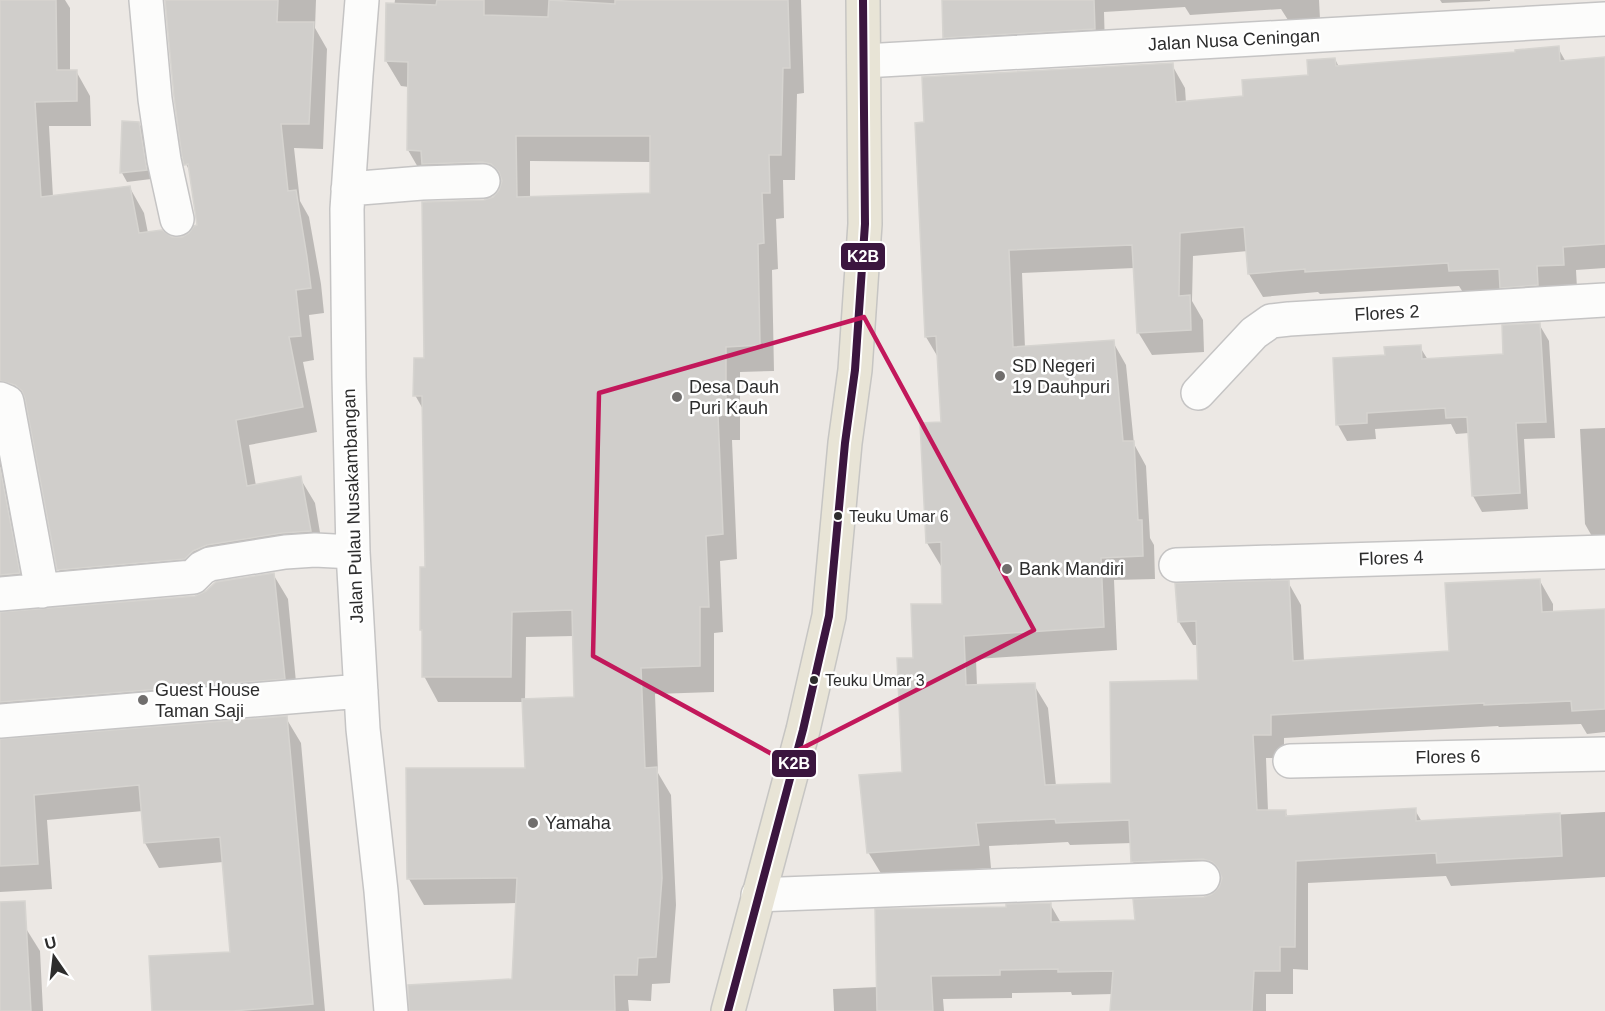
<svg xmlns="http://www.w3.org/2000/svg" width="1605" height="1011" viewBox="0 0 1605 1011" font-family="Helvetica,sans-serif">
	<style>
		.shadow { fill: #0003; fill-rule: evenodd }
		.building { fill: #d0cecb; stroke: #d6d4d0; stroke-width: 1.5; fill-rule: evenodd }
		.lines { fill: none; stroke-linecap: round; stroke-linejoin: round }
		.minor-casing { stroke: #c5c4c4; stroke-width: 36 }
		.major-casing { stroke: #c6c5c3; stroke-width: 36 }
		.minor { stroke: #fcfcfb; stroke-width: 33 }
		.major { stroke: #e8e4d6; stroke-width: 33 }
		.bus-1-casing { stroke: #fff; stroke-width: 12 }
		.bus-1 { stroke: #3b163f; stroke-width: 8 }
		.marked { fill: none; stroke: #c2185b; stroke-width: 4.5; stroke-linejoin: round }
		.poi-dot { fill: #706e6d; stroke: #fff; stroke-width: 2 }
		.bus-dot { fill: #2d2d2d; stroke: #fff; stroke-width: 2 }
		.labels { text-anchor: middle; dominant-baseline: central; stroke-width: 5; stroke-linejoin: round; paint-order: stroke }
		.bus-label { font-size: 16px; fill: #2d2d2d; stroke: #fff; text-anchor: start }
		.street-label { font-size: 18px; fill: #2d2d2d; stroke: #fff }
		.poi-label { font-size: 18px; fill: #2d2d2d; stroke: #fff; text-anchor: start }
		.line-badge { stroke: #fff; stroke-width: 2 }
		.badge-label { font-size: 16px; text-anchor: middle; font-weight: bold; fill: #fff }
	</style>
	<rect width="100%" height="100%" fill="#ece8e4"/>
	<path class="shadow" d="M0,0H65L70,8V71H76L90,96L91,126H49L53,197L130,188L144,213L148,233L181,239L199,227L191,174L186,164L166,0H316L315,28L327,49L323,149L294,148L300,201L309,217L321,284L324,313L309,315L314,360L303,362L317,432L249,445L256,486L300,478L315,503L324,556L73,595L59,570L29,409L22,406L0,413Z
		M395,0H801L804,93L797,94L795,180H783L784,218L776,219L778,269L772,270L774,371L740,372V440H732L737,559L720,561L723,632L714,633V692L655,694L658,773L671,795L676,905L670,983L652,984L651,1001L628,1000L629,1011H428L513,981L517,903L424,905L409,879L526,769L524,702H438L424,676V634L421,630L426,569L424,411L415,395L426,360L484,201L494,198L501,188L438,189L423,176L408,150L409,87L401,86L386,61ZM530,161L651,162L652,195L530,198ZM574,636L576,698L525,700L526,637Z
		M943,0H1319L1320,19L1288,20L1281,9L1190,15L1185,7L1104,12L1105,48L956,57L945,37Z
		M1440,0H1490V1L1442,3Z
		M1558,48L1566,62L1605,59V268L1576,270L1577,288L1464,294L1459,286L1320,294L1318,292L1263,297L1249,274L1248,251L1193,256L1192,301L1203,320L1204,352L1152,355L1138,332L1134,268L1022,273L1025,348L1113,342L1126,365L1134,444L1146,466L1150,538L1154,545L1155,579L1114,580L1117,650L976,659L977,686L1034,685L1048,708L1056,786L1112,785L1200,682L1198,645H1193L1179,622L1177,585L1288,582L1301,605L1304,661L1451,653L1540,581L1553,604V613L1605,610V732L1587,734L1581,724L1499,727L1498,726L1284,738V758H1266L1268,811H1285L1288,817L1415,810L1422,822L1605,812V877L1451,886L1446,876L1308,883V970L1293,969V994H1266V1011H1112L1113,994L1072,995L1071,992L1012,993V998L943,999L944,1011H834L833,989L878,987L1007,908L1050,904L1061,923L1136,921L1214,895L1222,883L1216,882L1146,885L1133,862L1132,843L1070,845L1068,842L989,846L991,868L882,875L868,852L903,773L914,659L944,605L943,566H941L927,543L942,423L939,359L926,337L1172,65L1185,88L1186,103L1245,97L1310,77L1335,59L1339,67L1516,53Z
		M123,123H139L144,132L151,179L127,182L122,173Z
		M1539,324L1549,341L1555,438L1524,439L1528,509L1482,512L1473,496L1469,433L1456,434L1451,424L1375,429L1376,439L1347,441L1338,425L1386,357L1420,347L1428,360L1505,355Z
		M1605,428V546L1598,547L1585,524L1580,429Z
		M0,434L33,598L0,608Z
		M273,574L288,599L298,703L0,735V614L195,597Z
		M286,718L301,743L325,1011H154L231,954L223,862L159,868L145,843L143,811L47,820L52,889L0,892V741Z
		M0,927H25L40,951L43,1011H0Z"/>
	<path class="building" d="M0,0H56L57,70H77V101L35,102L41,197L130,186L139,233L162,230L172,237H182L189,233L194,226L197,225L188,164L184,165L182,157L174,97L165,0H278L277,22H314L309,124H281L288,191L296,190L307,257L311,288L296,290L301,336L289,337L303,407L236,420L247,486L301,476L311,531L282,533L207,545L193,551L185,559L57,570L25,399L22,391L15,385L0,381Z
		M437,0H484V15L548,17L549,0L615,4V0H788L790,68H783L781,155H769L770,193H762L764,243L758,244L760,345L726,347V415H718L723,534L706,536L709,607H700V666L641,668L645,768L657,767L662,878L656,957L638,958L637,975H614L615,1011H409L408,985L512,979L517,878L407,879L406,768H525L522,699L574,697L572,610L512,612L511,677H422V630H420V567H425L422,396H413L414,358H424L422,202L484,200L493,197L499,190L502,181L499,172L491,164L482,162L422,164L421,151L407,150L408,62L385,61L386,3L436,5ZM516,136H650V193L517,197Z
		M942,0H1094L1095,29L943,38Z
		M1559,46L1560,61L1605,57V244L1563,247L1564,265L1537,266L1538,285L1500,288L1499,269L1449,271L1448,263L1305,272V269L1248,274L1244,227L1180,233L1179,296L1190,295L1191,330L1137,333L1132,245L1009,250L1013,347L1114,340L1123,441H1134L1138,520H1142L1143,556L1101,558L1104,627L964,636L966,685L1035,683L1045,785L1111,783L1110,682L1198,680L1196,621L1178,622L1175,583L1289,580L1293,661L1449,651L1445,583L1540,579L1542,612L1605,609V709L1572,711L1571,701L1484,705V703L1271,715V735H1253L1257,810H1286V816L1416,808V821L1560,813L1562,856L1437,863L1436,853L1296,861L1295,947H1280V971H1254L1252,1011H1110L1113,971L1058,972V969L1000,970V975L931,976L933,1011H877L875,909L1006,907V904L1051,903V922L1135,920L1133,899L1204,897L1212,894L1219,887L1222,878L1218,868L1212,862L1203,859L1131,862L1129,820L1056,823L1055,819L976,823L979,845L867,853L859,775L902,772L897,658H913L911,604H942L941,542L926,543L920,423L941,422L936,336L925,337L915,123L924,122L922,77L1173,63L1176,102L1243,96L1242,80L1308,75L1307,60L1335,58L1336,66L1515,52V50Z
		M122,121L139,122L147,170L120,173Z
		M1540,323L1546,422L1516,423L1520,493L1472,496L1467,417L1446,418L1445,408L1367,413V423L1336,425L1333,358L1385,355L1384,347L1421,345L1422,359L1503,354L1502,325Z
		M0,467L20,573L0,575Z
		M274,573L285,679L0,702V612L195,596L206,591L216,582Z
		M287,716L313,1004L233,1011H152L149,956L230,952L220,837L144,843L139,785L34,795L38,864L0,866V739Z
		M25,901L31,1011H0V902Z"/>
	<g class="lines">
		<defs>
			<path id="minor" d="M146,0L155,99L164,160L177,219
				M362,0L356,75L347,209L349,377L353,552L363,729L381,891L391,1011
				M864,61L1605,19
				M348,189L422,183L483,181
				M1198,393L1254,333L1271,321L1289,319L1605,300
				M0,399L7,402L42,591
				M1176,565L1605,552
				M0,594L193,577L202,568L210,564L285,552L315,550L353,552
				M0,721L361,691
				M1290,761L1605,754
				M758,895L1203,878"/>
			<path id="major" d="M728,1011L803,730L829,616L845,443L855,370L865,224L863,0"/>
		</defs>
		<use href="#minor" class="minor-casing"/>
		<use href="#major" class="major-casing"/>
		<use href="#minor" class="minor"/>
		<use href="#major" class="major"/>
		<defs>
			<path id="bus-1" d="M728,1011L803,730L829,616L845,443L855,370L865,224L863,0"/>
		</defs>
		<use href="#bus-1" class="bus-1-casing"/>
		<use href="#bus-1" class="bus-1"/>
	</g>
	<path class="marked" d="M864,317L1034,630L781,759L593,656L599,393Z"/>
	<g class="poi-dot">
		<circle cx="1000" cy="376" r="6"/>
		<circle cx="677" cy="397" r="6"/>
		<circle cx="1007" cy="569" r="6"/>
		<circle cx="143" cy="700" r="6"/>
		<circle cx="533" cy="823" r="6"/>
	</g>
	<g class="bus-dot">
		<circle cx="838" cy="516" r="5"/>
		<circle cx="814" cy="680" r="5"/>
	</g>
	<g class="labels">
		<g class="bus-label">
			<text x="849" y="516">Teuku Umar 6</text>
			<text x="825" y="680">Teuku Umar 3</text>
		</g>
		<g class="street-label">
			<text transform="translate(1234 40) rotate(-3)">Jalan Nusa Ceningan</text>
			<text transform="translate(1387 313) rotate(-3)">Flores 2</text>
			<text transform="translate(353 506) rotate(-92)">Jalan Pulau Nusakambangan</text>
			<text transform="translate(1391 558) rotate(-2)">Flores 4</text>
			<text transform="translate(1448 757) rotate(-1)">Flores 6</text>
		</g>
		<g class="poi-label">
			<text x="1012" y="366">SD Negeri<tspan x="1012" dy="21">19 Dauhpuri</tspan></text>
			<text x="689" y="387">Desa Dauh<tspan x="689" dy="21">Puri Kauh</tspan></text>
			<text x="1019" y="569">Bank Mandiri</text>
			<text x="155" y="690">Guest House<tspan x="155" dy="21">Taman Saji</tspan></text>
			<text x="545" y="823">Yamaha</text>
		</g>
	</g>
	<g class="line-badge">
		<rect x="840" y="242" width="46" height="29" rx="6" fill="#3b163f"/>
		<rect x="771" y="749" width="46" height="29" rx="6" fill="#3b163f"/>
	</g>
	<g class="badge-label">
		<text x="863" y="262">K2B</text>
		<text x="794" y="769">K2B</text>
	</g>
	<g transform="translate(54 957) rotate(346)" stroke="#ffffff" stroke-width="4.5" paint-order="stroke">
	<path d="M0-4.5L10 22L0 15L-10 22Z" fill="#2d2d2d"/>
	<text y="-9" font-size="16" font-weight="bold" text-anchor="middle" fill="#2d2d2d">U</text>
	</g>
</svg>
